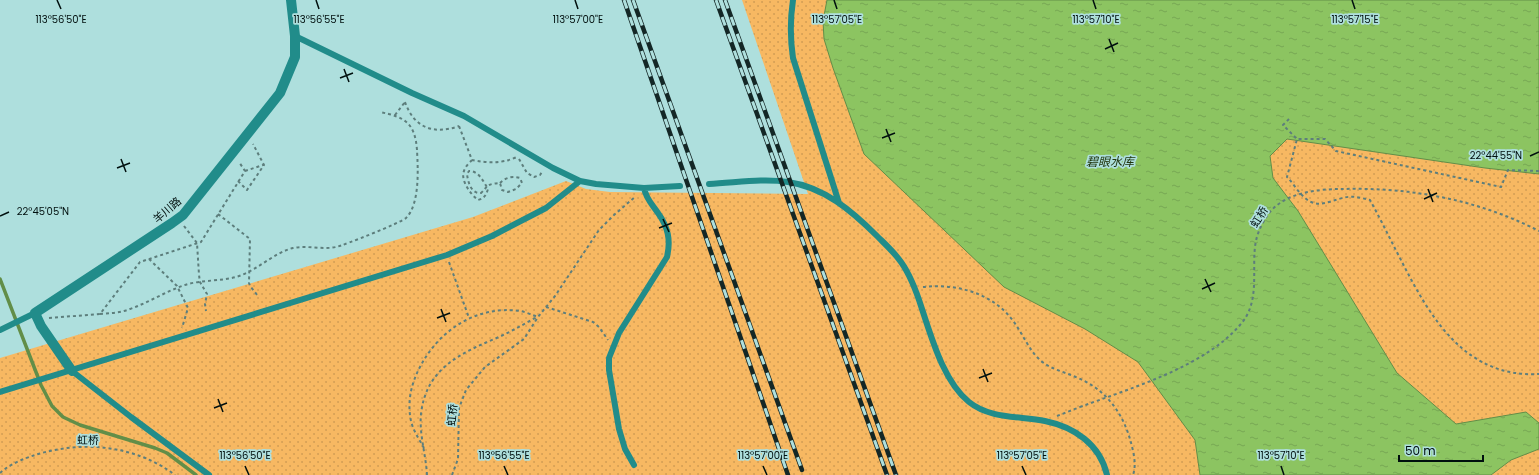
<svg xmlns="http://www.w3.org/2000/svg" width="1539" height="475" viewBox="0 0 1539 475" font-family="Poppins,'Noto Sans SC',sans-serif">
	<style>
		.park { fill: url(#park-dots) }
		.water { fill: url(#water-ripples); stroke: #628e48 }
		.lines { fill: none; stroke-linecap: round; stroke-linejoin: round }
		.stream { stroke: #628e48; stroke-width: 3.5 }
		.path { stroke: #5d7e7c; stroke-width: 2; stroke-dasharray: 3 3; stroke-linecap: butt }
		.service { stroke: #218c8a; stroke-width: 6 }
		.minor { stroke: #218c8a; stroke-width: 10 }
		.rail-casing { stroke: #142726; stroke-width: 4.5 }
		.rail { stroke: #aedfdd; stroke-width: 3; stroke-dasharray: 9; stroke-linecap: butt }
		.path-bridge { stroke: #5d7e7c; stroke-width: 2; stroke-dasharray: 3 3; stroke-linecap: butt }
		.ticks { fill: none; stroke: #000f0e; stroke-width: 1.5 }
		.labels { text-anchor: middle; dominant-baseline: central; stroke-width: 3.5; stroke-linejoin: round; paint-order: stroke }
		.street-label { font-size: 11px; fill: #000f0e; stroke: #aedfdd }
		.water-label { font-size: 12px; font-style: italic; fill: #20350d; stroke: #aedfdd }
		.ticks-label { font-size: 10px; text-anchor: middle; fill: #000f0e; stroke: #aedfdd; stroke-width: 3.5; stroke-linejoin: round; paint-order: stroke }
	</style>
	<defs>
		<pattern id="park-dots" width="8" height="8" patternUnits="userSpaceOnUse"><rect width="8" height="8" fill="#f7b862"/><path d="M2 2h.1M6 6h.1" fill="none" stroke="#d29d54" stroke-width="1.8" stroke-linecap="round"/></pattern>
		<pattern id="water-ripples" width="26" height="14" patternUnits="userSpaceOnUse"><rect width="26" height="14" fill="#8cc461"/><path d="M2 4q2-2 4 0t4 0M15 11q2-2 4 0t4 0" fill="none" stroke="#77a753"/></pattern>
	</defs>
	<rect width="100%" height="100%" fill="#aedfdd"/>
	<path class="park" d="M742,0H1539V475H0V358L473,217L566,181L586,189L610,192L808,194Z"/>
	<path class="water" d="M827,0H1539V174L1485,168L1287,139L1270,156L1273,178L1298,211L1397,373L1456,424L1526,412L1539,423V449L1511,460L1491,475H1200L1195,440L1138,362L1085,329L1004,287L864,154L833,68L824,39L823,21Z"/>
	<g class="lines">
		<path class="stream" d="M0,279L41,385L52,406L63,417L80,425L155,448L167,453L196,475"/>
		<path class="path" d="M405,102C414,128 434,135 459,126
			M395,115L405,102
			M1289,119L1283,125L1297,139
			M459,126L472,160C488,163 501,164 517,157
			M519,159L527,173L534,177L540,175L542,172
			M472,160C469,163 465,167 464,171C460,180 471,195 478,200C485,198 486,195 488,189C483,181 479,171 469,171L467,174C468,182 471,194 481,193C489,185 487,184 500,183L502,190L508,192L516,189L522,183L520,178C513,176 506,177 500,183
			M245,171L263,165
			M1539,171L1508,170L1501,187L1336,151L1325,139H1297L1287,177C1293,183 1298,192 1305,198C1317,209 1329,201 1343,198C1352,195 1361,198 1370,200C1381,220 1391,241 1402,262C1431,319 1466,378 1539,374
			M238,181L247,190L264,165L253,144
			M218,214L250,239L249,283L250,286L258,296
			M184,226L197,243L199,275L200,282L207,294L205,304L206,311
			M149,259L177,286L188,308L182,328
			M449,262L469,318
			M923,287C958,283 996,294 1016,325C1024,337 1030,351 1040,360C1050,369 1062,371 1073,376C1103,387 1121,409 1130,439C1133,450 1137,464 1133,475
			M546,307L593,322L599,327L608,340
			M100,314C110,313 120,313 130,309C150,302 168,290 188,284C204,280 221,281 236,277C257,271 273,253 293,248C307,245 322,250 336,247C345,245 400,223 406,218C420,204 418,169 417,150C415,123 405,117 380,112
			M49,318L100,314L140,262L201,242L245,171L239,162
			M1057,416L1080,407
			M424,448C419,439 413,430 411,421C407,402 411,384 420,367C439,330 477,305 520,311C526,312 532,315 538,317
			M0,473C10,464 23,459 35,455C82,440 135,445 175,475
			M427,475C426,455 419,434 421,414C426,368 461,353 499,337C512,331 524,324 537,317
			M452,475L458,459L459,408L466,390L485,367L524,339L538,317L555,296L599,230L614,215L636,196"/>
		<path class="service" d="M793,0C790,20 790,38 793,58L839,203
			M295,36L412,93L464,116L553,168L580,181L596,184L644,188L680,186
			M709,184C735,183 762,178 788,182C824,187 852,211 877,236C885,244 894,252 901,262C911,276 917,293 922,309C932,339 944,382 969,402C990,419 1020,416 1045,421C1074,427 1100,444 1107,475
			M0,330L35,313
			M72,371L131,417L209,475
			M0,392L447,255L492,236L546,208L580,181
			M634,465L625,449L619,429L609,370V358L619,333L667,257C671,240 668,227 658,213C652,204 646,199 644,188"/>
		<path class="minor" d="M72,371L41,326L35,313L172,223L183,215L280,93L295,57V36L291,0"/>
		<defs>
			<path id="rail" d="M624,0L788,475
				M633,0L802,470
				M716,0L887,475
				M725,0L896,475"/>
		</defs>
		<use href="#rail" class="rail-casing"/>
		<use href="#rail" class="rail"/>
		<path class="path-bridge" d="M1080,407C1131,388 1204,367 1240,325C1260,303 1252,273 1255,247C1256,238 1259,229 1264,221C1278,193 1315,189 1343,189C1410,187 1479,200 1539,231"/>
	</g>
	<path class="ticks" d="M57,0L61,9M316,0L319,9M575,0L578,9M834,0L837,9M1093,0L1096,9M1352,0L1355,9M1109,39L1114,52M1105,49L1118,43M344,69L349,82M340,78L353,73M886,129L891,142M882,138L895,133M1530,156L1539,152M121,159L126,172M117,168L130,163M1428,189L1433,202M1424,199L1437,193M0,216L9,212M663,219L669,232M659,228L672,223M1205,279L1211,292M1202,289L1215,283M441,309L446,322M437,318L450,313M983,369L988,382M979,378L992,373M218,399L223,412M214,408L227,403M245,466L249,475M504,466L508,475M763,466L767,475M1022,466L1026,475M1281,466L1284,475"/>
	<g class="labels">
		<g class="street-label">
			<text transform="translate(167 210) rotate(-41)">羊川路</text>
			<text transform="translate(1259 217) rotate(-58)">虹桥</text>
			<text transform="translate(452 415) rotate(-85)">虹桥</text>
			<text x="88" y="440">虹桥</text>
		</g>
		<g class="water-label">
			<text x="1110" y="161">碧眼水库</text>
		</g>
	</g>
	<g class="ticks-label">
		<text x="837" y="23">113°57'05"E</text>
		<text x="61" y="23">113°56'50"E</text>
		<text x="319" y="23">113°56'55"E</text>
		<text x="578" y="23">113°57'00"E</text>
		<text x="1096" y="23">113°57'10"E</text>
		<text x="1355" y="23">113°57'15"E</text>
		<text x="1496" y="159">22°44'55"N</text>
		<text x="43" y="215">22°45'05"N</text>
		<text x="245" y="459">113°56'50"E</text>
		<text x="504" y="459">113°56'55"E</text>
		<text x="763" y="459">113°57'00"E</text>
		<text x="1022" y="459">113°57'05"E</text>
		<text x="1281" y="459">113°57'10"E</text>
	</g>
	<path d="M1399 455v6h84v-6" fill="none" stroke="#000f0e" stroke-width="2"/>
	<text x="1405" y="455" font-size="12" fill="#000f0e" stroke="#aedfdd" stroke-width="3" paint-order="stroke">50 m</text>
</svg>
